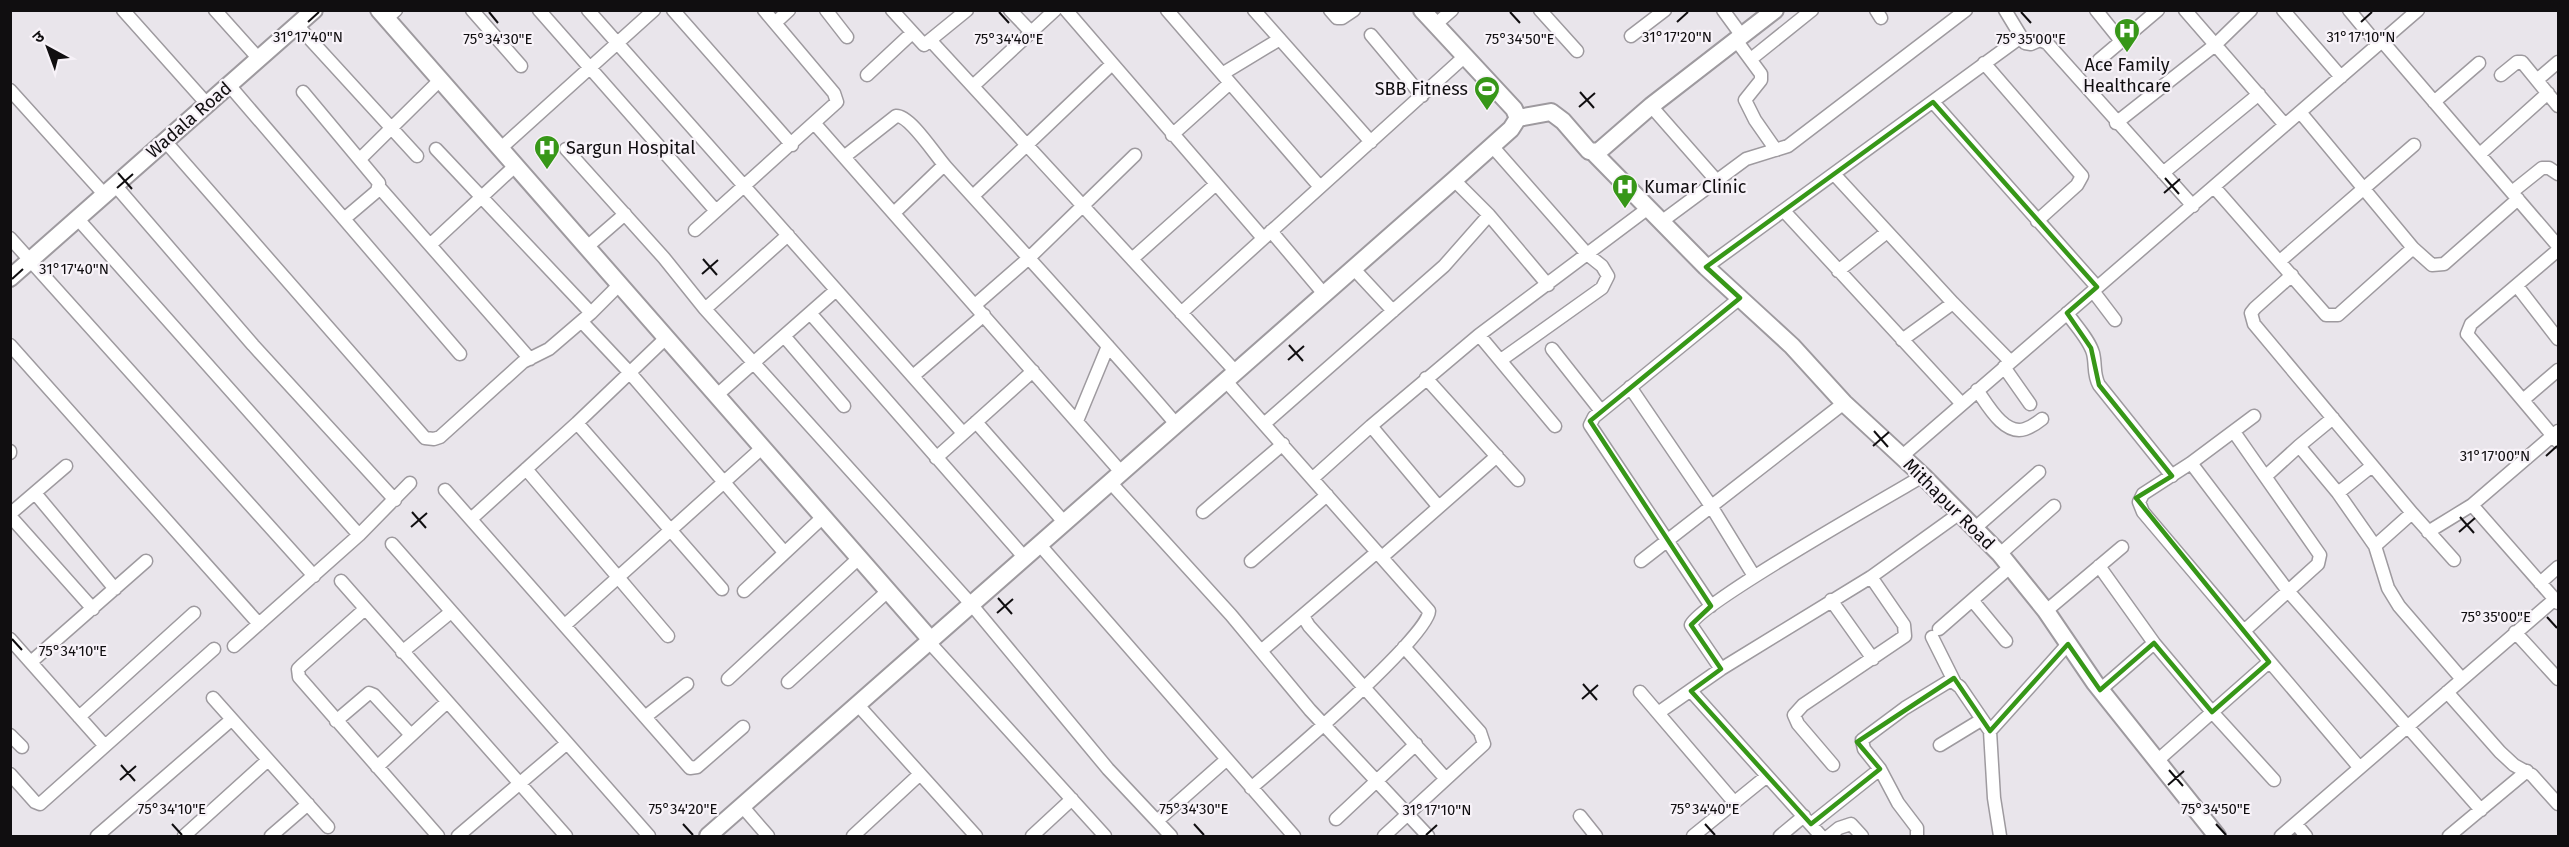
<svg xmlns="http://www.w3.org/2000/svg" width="2569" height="847" viewBox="0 0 2569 847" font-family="'Fira Sans','Noto Sans Devanagari',sans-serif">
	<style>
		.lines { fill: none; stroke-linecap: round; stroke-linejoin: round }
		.street-casing { stroke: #9e9a9f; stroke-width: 15 }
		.secondary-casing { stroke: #9e9a9f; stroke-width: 20 }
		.street { stroke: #fff; stroke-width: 12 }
		.secondary { stroke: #fff; stroke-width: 16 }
		.marked { fill: none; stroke: #379718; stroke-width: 4.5; stroke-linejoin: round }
		.ticks { fill: none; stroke: #100e10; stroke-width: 2 }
		.labels { text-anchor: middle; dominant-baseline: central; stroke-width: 4.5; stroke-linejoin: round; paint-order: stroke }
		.poi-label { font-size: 18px; fill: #100e10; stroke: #f7f2f8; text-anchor: start }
		.street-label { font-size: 18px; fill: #100e10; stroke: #f7f2f8 }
		.ticks-label { font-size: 15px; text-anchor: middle; fill: #100e10; stroke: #f7f2f8; stroke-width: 4.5; stroke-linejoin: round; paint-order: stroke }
	</style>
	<rect width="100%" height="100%" fill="#e9e5eb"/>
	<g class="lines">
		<defs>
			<path id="street" d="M123,10L207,104
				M215,10L259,59
				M472,10L521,66
				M539,10L716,211
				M588,10L963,433
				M673,10L792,145
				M826,10L847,37
				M892,10L924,45L967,10
				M1010,10L1031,32
				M1066,10L1263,238
				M1167,10L1320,187
				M1254,10L1371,142
				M1330,10L1337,18H1342L1354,10
				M1540,10L1577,51
				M1723,10L1742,36
				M1876,10L1881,18
				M2005,10L2025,43L2031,44L2040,40L2047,43L2193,206
				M2096,10L2121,41
				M2185,10L2285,125
				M2283,10L2341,77
				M2349,10L2378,45
				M386,19L396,10
				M775,23L789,10
				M297,25L417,156
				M1435,25L1452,10
				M1371,35L1422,96
				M1631,36L1665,10
				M1736,40L1761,74V80L1745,100L1755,120L1776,150
				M931,41L1235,371
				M2382,41L2558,246
				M1751,59L1812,10
				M2099,60L2158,10
				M1984,63L2082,176L2077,185L2037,221
				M1222,74L1280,39
				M867,75L912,33
				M2501,75L2517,62H2522L2558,106
				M2537,80L2558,62
				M229,85L460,354
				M973,86L1055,10
				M10,90L104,194
				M303,92L379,183L377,191L344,219
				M1933,102L2097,287
				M2434,102L2479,63
				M1651,106L1716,180
				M2300,112L2413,248L2432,265L2444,264L2518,199
				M2116,123L2215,45L2251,10
				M815,124L1121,472
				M1172,135L1230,83
				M165,141L425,438L434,439L440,437L523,362L549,349L591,313L620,284
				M1492,146L1587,254L1602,266L1608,276L1602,288L1501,360
				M501,148L654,10
				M436,149L591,313
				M566,149L664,258L705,309L971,604L1108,769L1171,836
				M2480,154L2548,93
				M844,157L896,116C910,115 935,155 946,167C1023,252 1101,336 1176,424
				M360,159L440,80
				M2163,173L2259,94
				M1834,174L1953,303L2010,361
				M1454,180L1489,215L1548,285
				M115,185L253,345L395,500
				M379,187L530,359
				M2214,187L2326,315H2338L2413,248
				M2512,192L2542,168H2549L2558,174
				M973,196L1112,64
				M1784,211L1962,404
				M894,213L944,165
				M77,218L359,535
				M1661,222L1746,159L1788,146L1966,10
				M695,230L837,102L834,93L764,10
				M1271,231L1324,294
				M10,238L314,576
				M430,245L516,165
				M587,247L625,214
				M2558,250L2471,324L2467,334L2558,442
				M1132,259L1216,184
				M2280,261L2414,145
				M1706,267L2021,37
				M1353,268L1393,311
				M1838,271L1887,232
				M2292,275L2255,308L2251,313L2254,324L2412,513L2454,560
				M2517,286L2558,339
				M2093,291L2115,320
				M975,305L1030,257L1135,155
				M705,309L788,235
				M810,313L1024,557
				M1181,313L1464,57
				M2067,313C2075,325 2089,339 2093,353C2096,365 2093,374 2099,385L2172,476
				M582,322L630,373L784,552
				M1479,335L1555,426
				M784,336L844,406
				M1902,340L1953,303
				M10,345L259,624
				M1552,349L1601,411
				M2004,367L2030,404
				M913,376L984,315
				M1426,378L1518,480
				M1225,380L1429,611C1430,636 1278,765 1251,788
				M1630,387L1711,506L1754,576
				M1977,390C1987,404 2004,436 2025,429C2031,427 2037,423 2042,419
				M717,395L835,291
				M2523,400L2558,370
				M2254,416L2191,463L2143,494L2139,502L2143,512L2359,767
				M2333,418L2299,446L2338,493L2375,546L2388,588L2399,606L2461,678
				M1077,421L1108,346
				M976,422L1064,522
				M577,423L722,589
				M1264,424L1444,266L1489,215
				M1371,426L1438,506
				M2234,432L2320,555L2318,564L2244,631
				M10,451V453
				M1901,457L2418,10
				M936,458L1033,371
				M2191,463L2288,591L2481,810
				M526,469L668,636
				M2266,476L2299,446
				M1313,478L1371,426L1479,335L1647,209
				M1110,482L1231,615L1310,710L1428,836
				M445,490L690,768L697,767L743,727
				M35,493L115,589
				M2338,493L2372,466
				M2472,505L2558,603
				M1203,512L1283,444
				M10,514L66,466
				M10,516L93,609
				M471,519L577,423L667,337
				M1975,528L2039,472
				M2428,532L2472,505L2558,431
				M392,544L649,836
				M1039,544L1294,836
				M2375,546L2412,513
				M2000,554L2054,506
				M1382,557L1497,456
				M1251,561L1327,495
				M1641,561L1844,403
				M2099,566L2154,643L2100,690
				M341,581L566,836
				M2540,583L2558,567
				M744,591L823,517
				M1831,600L1873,659
				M1972,600L2006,641
				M1711,606L1590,425L1594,417L1740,298
				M365,609L302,665L298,669L299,677L438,836
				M2046,611L2122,547
				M1303,616L1309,626L1446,779
				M565,625L763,447
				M1939,629L2010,567
				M2515,632L2558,679
				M1932,637L1954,681
				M10,639L105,746L214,649
				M929,642L1105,836
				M2154,643L2212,712L2274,780
				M234,646L359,535L410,483
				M1261,651L1377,552
				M402,652L451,612
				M31,662L146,561
				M1721,669L1691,625C1698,604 1891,495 1923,476
				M728,679L860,557
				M788,682L889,590
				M1691,691L1821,836
				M1640,692L1734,802
				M2447,692L2500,752L2514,765L2532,775L2558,804
				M213,698L328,827
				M857,704L976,836
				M1658,713L1721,669L1871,577L1960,513
				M79,717L194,613
				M645,717L687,684
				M336,721L369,693L374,695L411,735
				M10,735L22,747
				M1940,745L1981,720
				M2158,760L2269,662
				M1833,765L1798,724L1794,715L1803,705L1905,636L1904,625L1871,577
				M377,767L447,702
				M10,774L35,802L40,804L105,746
				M742,806L768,836
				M1580,816L1596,836
				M1336,819L1416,744
				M1157,821L1226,760
				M1811,824L1880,769
				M2296,824L2306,836
				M97,836L231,720
				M184,836L268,760
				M271,836L308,804
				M458,836L566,744
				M853,836L920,774
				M1032,836L1072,799
				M1384,836L1484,744L1480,732L1404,647
				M1693,836L1767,776
				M1780,836L1804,816
				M1829,836L1839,828L1851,824L1862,836
				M1917,836V828L1898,803L1880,769L1864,749L1862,740L1905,708L1951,680L1960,687L1990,731
				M2000,836L1994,798L1990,731L2068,644
				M2281,836L2555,599
				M2449,836L2527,771"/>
			<path id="secondary" d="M379,10L931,640
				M1422,10L1514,109L1518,118
				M1594,153L1706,267L1792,346L1844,403L1923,476L2000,554L2046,611L2095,683L2217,836
				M10,278L314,10
				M708,836L1454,180L1511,129L1518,118L1551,112L1563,121L1589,151L1598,152L1651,106L1775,10"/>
		</defs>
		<use href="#street" class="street-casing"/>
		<use href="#secondary" class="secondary-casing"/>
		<use href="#street" class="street"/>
		<use href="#secondary" class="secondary"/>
	</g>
	<path class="marked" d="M1933,102L2097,287L2067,313L2091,348L2099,385L2172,476L2136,498L2269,662L2212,712L2154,643L2100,690L2068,644L1990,731L1954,678L1857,742L1880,769L1811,824L1691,691L1721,669L1691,625L1711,606L1590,421L1740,298L1706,267Z"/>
	<path class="ticks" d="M489,12L498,23M999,12L1009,23M1510,12L1520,23M2021,12L2031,23M308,22L319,12M1677,22L1688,12M2361,22L2372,12M1580,92L1594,108M1579,107L1595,93M118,173L132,189M2165,178L2179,194M117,188L133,174M2164,193L2180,179M703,259L717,275M702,274L718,260M12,279L23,269M1289,345L1303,361M1288,360L1304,346M1874,431L1888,447M1873,446L1889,432M2546,456L2557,446M412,512L426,528M2460,517L2474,533M411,527L427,513M2459,532L2475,518M998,598L1012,614M997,613L1013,599M2547,617L2557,628M12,639L22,650M1583,684L1597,700M1582,699L1598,685M121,765L135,781M2169,770L2183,786M120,780L136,766M2168,785L2184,771M172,824L182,835M683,824L693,835M1194,824L1204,835M1705,824L1715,835M2216,824L2226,835M1426,835L1437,825"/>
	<defs>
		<symbol id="hospital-pin" viewBox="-11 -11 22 30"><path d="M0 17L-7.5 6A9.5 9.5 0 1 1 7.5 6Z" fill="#379718" stroke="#f7f2f8"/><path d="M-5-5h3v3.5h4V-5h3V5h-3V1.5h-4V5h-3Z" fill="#fff"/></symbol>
		<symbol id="stadium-pin" viewBox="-11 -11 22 30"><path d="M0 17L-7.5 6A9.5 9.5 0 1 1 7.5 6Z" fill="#379718" stroke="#f7f2f8"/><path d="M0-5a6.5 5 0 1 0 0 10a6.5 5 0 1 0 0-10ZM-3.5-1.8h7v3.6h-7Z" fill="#fff"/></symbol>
	</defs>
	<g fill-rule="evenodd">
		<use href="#hospital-pin" x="2112" y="16" width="30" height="40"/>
		<use href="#stadium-pin" x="1472" y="74" width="30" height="40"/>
		<use href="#hospital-pin" x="532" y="133" width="30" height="40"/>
		<use href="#hospital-pin" x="1610" y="172" width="30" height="40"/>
	</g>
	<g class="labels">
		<g class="poi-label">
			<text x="2127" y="65" text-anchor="middle">Ace Family<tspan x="2127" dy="21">Healthcare</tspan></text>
			<text x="1468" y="89" text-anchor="end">SBB Fitness</text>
			<text x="566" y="148">Sargun Hospital</text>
			<text x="1644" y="187">Kumar Clinic</text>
		</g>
		<g class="street-label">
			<text transform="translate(189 120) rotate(-41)">Wadala Road</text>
			<text transform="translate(1949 504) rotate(45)">Mithapur Road</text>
		</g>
	</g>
	<g class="ticks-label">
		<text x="1677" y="42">31°17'20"N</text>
		<text x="2361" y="42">31°17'10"N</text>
		<text x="308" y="42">31°17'40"N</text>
		<text x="498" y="44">75°34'30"E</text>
		<text x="1009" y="44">75°34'40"E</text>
		<text x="1520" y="44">75°34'50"E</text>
		<text x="2031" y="44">75°35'00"E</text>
		<text x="74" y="274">31°17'40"N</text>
		<text x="2495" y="461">31°17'00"N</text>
		<text x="2496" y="622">75°35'00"E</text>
		<text x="73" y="656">75°34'10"E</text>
		<text x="172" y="814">75°34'10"E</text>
		<text x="683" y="814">75°34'20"E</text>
		<text x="1194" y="814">75°34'30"E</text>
		<text x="1705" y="814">75°34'40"E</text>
		<text x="2216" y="814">75°34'50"E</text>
		<text x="1437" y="815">31°17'10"N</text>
	</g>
	<rect width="2569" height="847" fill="none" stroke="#100e10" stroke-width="24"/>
	<g transform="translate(48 48) rotate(319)" stroke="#f7f2f8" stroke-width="4.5" paint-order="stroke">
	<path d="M0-4.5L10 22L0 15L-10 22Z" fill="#100e10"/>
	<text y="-9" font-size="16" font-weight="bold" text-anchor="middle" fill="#100e10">उ</text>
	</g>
</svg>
